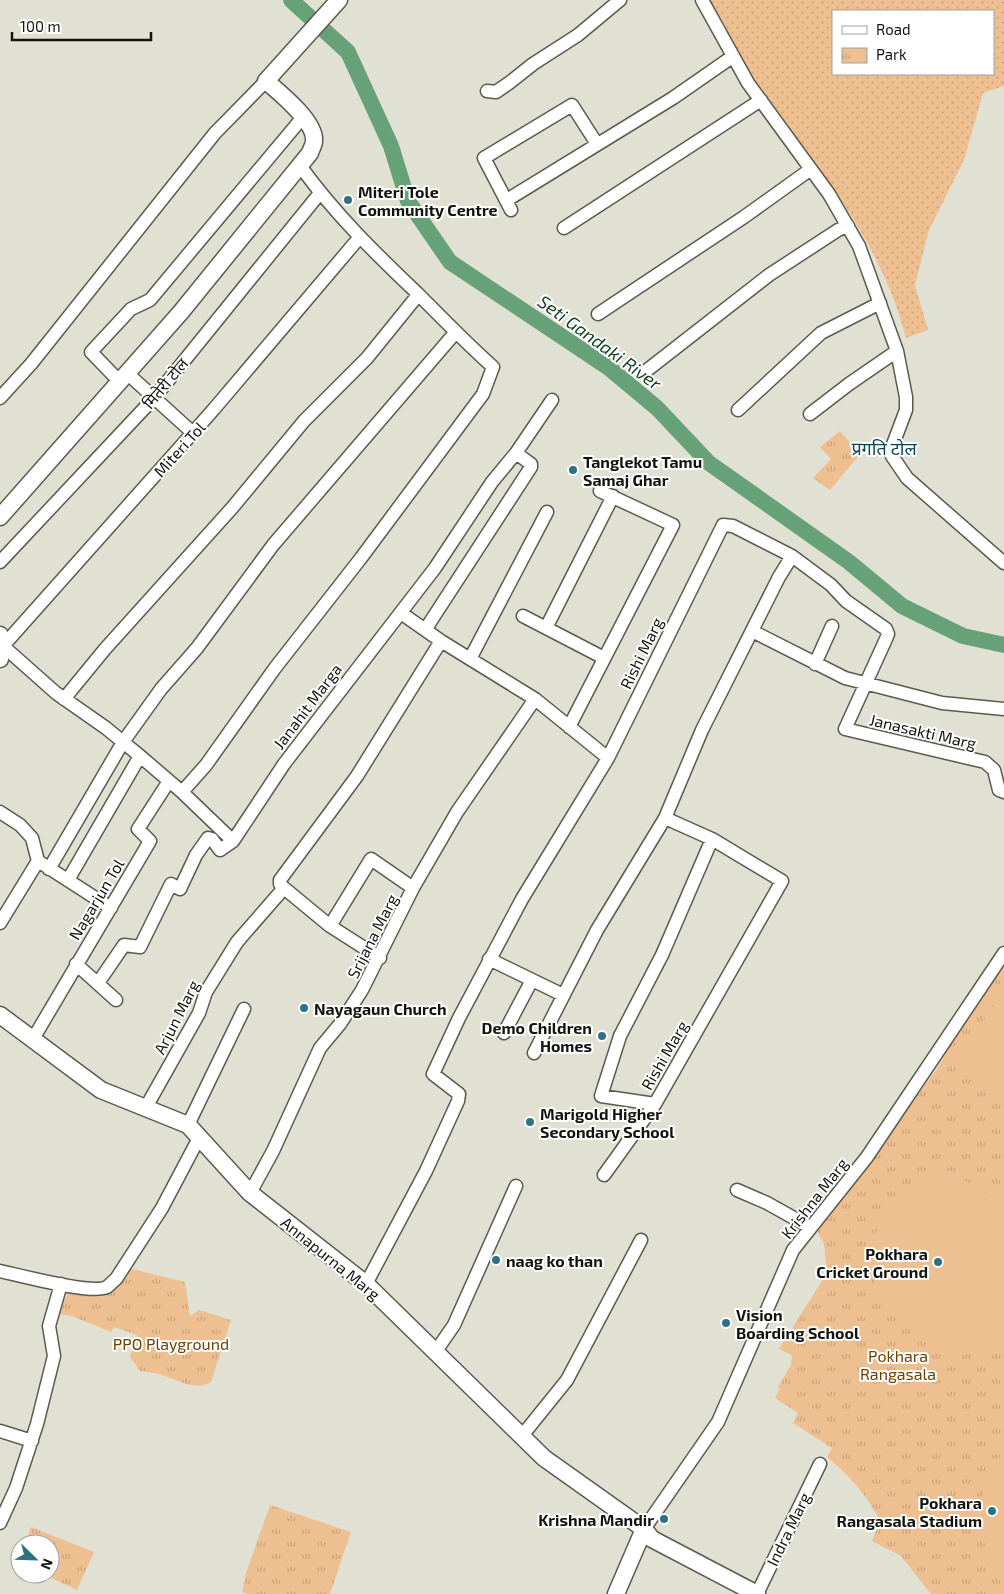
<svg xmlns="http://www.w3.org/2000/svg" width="1004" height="1594" viewBox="0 0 1004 1594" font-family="'Exo 2','Noto Sans Devanagari',sans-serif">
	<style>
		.grass { fill: url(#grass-dots); fill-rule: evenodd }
		.park { fill: url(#park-tufts) }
		.pitch { fill: #eebf90 }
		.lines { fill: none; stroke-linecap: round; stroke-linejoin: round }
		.river { stroke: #66a177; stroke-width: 16 }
		.minor-casing { stroke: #5a5b4e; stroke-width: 15 }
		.major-casing { stroke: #5a5b4e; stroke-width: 19 }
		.minor { stroke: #fff; stroke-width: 12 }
		.major { stroke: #fff; stroke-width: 16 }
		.poi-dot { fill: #2e7182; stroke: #fff; stroke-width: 2 }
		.labels { text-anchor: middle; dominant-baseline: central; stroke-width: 4; stroke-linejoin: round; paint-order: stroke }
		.poi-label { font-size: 16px; font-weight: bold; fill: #14140f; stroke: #fff; text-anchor: start }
		.street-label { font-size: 16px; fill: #14140f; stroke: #fff }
		.park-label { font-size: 16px; fill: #6f4100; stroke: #fff }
		.water-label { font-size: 18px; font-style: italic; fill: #144225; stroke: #fff }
		.neighbourhood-label { font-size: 18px; fill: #0b4552; stroke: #fff }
	</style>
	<defs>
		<pattern id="grass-dots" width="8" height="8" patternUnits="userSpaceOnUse" patternTransform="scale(1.25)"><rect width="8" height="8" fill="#eebf90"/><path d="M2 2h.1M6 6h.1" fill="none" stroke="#cba37b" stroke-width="1.8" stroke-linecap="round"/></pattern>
		<pattern id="park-tufts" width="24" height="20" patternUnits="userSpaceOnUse" patternTransform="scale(1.25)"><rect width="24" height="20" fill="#eebf90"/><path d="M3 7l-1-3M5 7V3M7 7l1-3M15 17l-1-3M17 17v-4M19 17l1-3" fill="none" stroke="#cba37b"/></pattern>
	</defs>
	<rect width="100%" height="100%" fill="#e0e1d2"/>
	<path class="grass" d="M709,0H1004V86L983,93L964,160L929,230L915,285L928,330L906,338C879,232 807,156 745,70C736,58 733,43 727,29C722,19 715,9 709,0ZM833,11H993V74H833Z"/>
	<path class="park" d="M840,431L860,454L830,490L813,478L831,459L820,447Z
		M1004,962V1594H931L901,1556L872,1541L880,1521C867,1495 849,1475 827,1457L832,1448L793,1423L798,1413L775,1398L780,1388L778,1387L791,1365L792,1355L779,1349L827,1273L824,1244L817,1230L937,1069L954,1039Z
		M132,1269L185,1282L190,1316L199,1310L231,1320L211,1382C195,1392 176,1379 159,1374C153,1372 146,1372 140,1371L130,1357L137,1335L114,1327L111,1332L72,1316L59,1314L68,1292C99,1299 113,1294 132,1269Z
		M270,1505L351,1532L330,1594H249L242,1592L246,1573Z
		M31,1527L94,1552L77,1590L43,1574H50V1544H25Z"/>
	<path class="pitch" d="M1004,990V1095L956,1061Z
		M951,1173L1004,1204V1343C988,1356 957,1358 939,1349C920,1340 887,1310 878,1292C872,1280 869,1254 873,1240C877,1227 889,1216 896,1205C916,1180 917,1174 951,1173Z
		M1004,1452V1578C972,1542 972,1488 1004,1452Z"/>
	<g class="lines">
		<path class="river" d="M291,0L348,52L391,146L408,201L450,262L609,368L657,408L709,463L849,562L902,606L963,636L1004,645"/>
		<defs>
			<path id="minor" d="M702,0L748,83L829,194L859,246L897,351L906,397V410L892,447V456L907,478L1004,563
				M487,91L496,92L509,83L533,64L578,35L620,0
				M507,200L673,98L732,57
				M511,210L484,158L572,105L597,144
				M564,228L761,100
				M598,314L744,217L811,169
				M646,371L769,275L838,230L848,226
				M128,374L193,433
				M120,382L91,352L131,309L150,300L303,117
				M0,398L31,364L215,133L266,81
				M738,410L821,333L880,303
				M810,414L849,384L897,351
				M0,562L154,398L320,193
				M401,613L441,641L535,699L608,758
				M523,616L604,658
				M546,628L613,496
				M425,630L531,467V464L516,453
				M752,631L845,678L942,703L1004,709
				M470,659L547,512
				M815,664L832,626
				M64,699L105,649L232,508L304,421L367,358L418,295
				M569,727L673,525L600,491
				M182,792L206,765L275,668L361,558L483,394L493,367C467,344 442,318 417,293C375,253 335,214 301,167
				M0,812L20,825L32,838L38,861L111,908
				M233,841L182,792L140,756L106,728L56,693L3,646L214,409L359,238
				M49,869L123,742L161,689L197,648L273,545L455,333
				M68,880L140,756
				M284,888L330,926L380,958
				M0,923L38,861
				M330,926L371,859L413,888
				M489,959L563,995
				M76,964L116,1000
				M98,983L124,945L140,947L171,884L180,889L196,855L208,838L212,839L220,850L233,841L284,764L435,568L492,482L516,453L552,400
				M504,1033L532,980
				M33,1039L150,841L138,829L169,781
				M534,1053L597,930L665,818L702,730L779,577L792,556
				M655,1104L601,1096L620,1036L662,955L712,839
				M145,1109L199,1013L206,992L237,942L284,888L280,884V880L357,776L441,641
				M188,1125L244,1009
				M604,1175L655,1104L782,881L712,839L665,818
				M737,1190L767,1203L810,1227
				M250,1193L273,1151L320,1048L340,1024L362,990L413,888L457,812L535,699
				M0,1271C19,1275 92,1295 107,1287C110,1285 113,1281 116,1279L162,1208L200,1136
				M366,1284L426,1171L458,1101L459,1094L433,1074L459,1018L522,899L608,758L723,525L733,526L792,556L831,585L846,601L886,629L888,634L886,639L845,729L985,762L994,770L999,790L1004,792
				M436,1351L454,1325L516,1186
				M0,1431L32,1441
				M521,1437L567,1380L641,1240
				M0,1523L16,1488L37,1424L54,1356L49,1326L61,1284
				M644,1529L718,1422L793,1250L867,1157L1004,953
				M757,1594L820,1464"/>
			<path id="major" d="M0,517L181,312L310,153C311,149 314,145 314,141C316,122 280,93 266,81L339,0
				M0,635L3,646L0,659
				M0,1015L101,1090L188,1125L250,1193L366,1284L544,1458L644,1529L652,1539L757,1594
				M616,1594L644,1529"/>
		</defs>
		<use href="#minor" class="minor-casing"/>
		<use href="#major" class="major-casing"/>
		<use href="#minor" class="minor"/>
		<use href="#major" class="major"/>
	</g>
	<g class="poi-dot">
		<circle cx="348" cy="200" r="5"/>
		<circle cx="573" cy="470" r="5"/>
		<circle cx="304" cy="1008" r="5"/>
		<circle cx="602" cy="1036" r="5"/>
		<circle cx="530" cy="1122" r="5"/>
		<circle cx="496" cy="1260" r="5"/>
		<circle cx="938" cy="1262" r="5"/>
		<circle cx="726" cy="1323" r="5"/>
		<circle cx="992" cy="1511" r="5"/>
		<circle cx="664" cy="1519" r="5"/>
	</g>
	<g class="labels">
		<g class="poi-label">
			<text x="358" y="191">Miteri Tole<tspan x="358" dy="18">Community Centre</tspan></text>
			<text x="583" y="461">Tanglekot Tamu<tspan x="583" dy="18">Samaj Ghar</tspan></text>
			<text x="314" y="1008">Nayagaun Church</text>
			<text x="592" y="1027" text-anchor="end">Demo Children<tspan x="592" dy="18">Homes</tspan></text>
			<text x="540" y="1113">Marigold Higher<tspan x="540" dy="18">Secondary School</tspan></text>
			<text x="928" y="1253" text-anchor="end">Pokhara<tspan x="928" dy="18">Cricket Ground</tspan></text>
			<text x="506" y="1260">naag ko than</text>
			<text x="736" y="1314">Vision<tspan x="736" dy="18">Boarding School</tspan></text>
			<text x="982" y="1502" text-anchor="end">Pokhara<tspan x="982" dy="18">Rangasala Stadium</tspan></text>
			<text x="654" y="1519" text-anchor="end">Krishna Mandir</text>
		</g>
		<g class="street-label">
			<text transform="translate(165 383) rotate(-50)">मितेरी टोल</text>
			<text transform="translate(179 449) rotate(-48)">Miteri Tol</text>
			<text transform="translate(641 653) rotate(-64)">Rishi Marg</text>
			<text transform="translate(307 706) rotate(-53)">Janahit Marga</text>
			<text transform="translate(923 731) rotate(13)">Janasakti Marg</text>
			<text transform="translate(96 899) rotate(-59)">Nagarjun Tol</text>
			<text transform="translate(372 936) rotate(-63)">Srijana Marg</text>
			<text transform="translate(176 1017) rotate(-63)">Arjun Marg</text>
			<text transform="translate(664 1055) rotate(-60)">Rishi Marg</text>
			<text transform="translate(814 1198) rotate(-52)">Krishna Marg</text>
			<text transform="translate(331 1258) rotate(39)">Annapurna Marg</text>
			<text transform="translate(788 1529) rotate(-64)">Indra Marg</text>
		</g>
		<g class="park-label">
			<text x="171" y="1343">PPO Playground</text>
			<text x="898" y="1355">Pokhara<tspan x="898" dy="18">Rangasala</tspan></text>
		</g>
		<g class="water-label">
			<text transform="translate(600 342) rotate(36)">Seti Gandaki River</text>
		</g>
		<g class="neighbourhood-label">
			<text x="884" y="448">प्रगति टोल</text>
		</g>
	</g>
	<rect x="832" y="10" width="162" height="65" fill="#ffffff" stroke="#a1a19f"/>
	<rect x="842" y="26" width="25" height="8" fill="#ffffff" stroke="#a1a19f"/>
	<text x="876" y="35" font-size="15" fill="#14140f">Road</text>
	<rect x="842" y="48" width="25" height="15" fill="url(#park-tufts)" stroke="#a1a19f"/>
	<text x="876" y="60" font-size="15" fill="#14140f">Park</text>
	<g transform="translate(35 1559) rotate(113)"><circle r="24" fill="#ffffff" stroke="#a1a19f"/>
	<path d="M0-4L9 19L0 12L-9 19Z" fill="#2e7182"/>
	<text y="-8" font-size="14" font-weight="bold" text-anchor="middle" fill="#14140f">N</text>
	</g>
	<path d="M12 32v8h139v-8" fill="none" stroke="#14140f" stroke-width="2.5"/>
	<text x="20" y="32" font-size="15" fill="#14140f" stroke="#ffffff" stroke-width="4" paint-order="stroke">100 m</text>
</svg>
